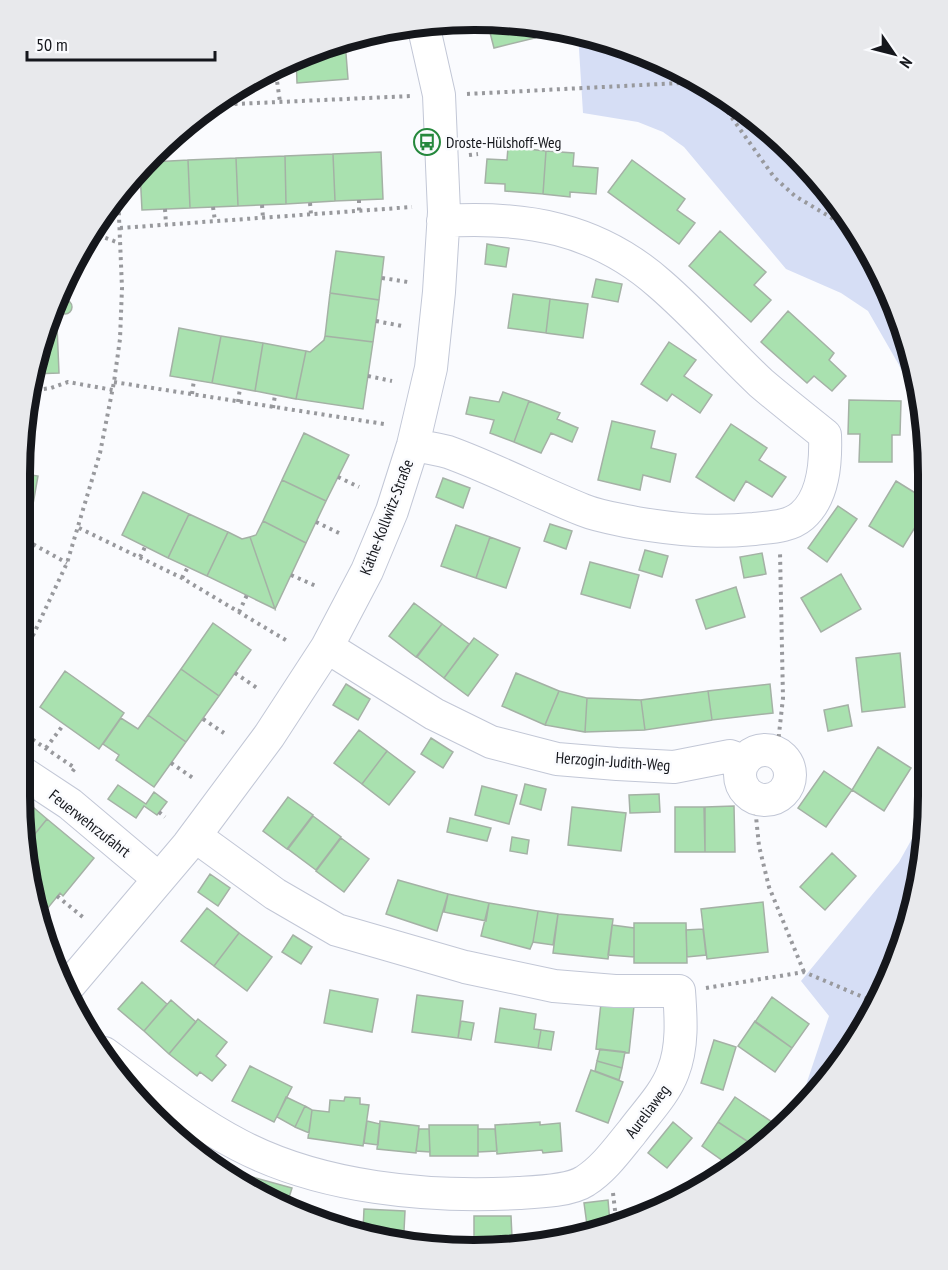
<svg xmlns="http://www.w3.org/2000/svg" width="948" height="1270" viewBox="0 0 948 1270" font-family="'PT Sans Narrow',sans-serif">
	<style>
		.green { fill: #d6def5 }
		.building { fill: #a9e1af; stroke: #a4b1a5; stroke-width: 1.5 }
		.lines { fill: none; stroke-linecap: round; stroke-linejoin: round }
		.minor-casing { stroke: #c2c7d6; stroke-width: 34 }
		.path { stroke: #98999d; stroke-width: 4; stroke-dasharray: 3 4.5; stroke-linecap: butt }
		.minor { stroke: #fff; stroke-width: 32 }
		.labels { text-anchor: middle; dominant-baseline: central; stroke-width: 5; stroke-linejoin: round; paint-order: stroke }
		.poi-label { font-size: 16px; fill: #15171c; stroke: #fafbfe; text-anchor: start }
		.street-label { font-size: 16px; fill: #15171c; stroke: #fafbfe }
		.rim { fill: none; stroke: #15171c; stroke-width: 8 }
	</style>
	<rect width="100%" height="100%" fill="#fafbfe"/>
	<path class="green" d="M578,33L648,54L726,96L795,152L852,221L904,328L925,415V423L899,365L868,311L841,293L786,269L684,147L663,132L638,122L583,113Z
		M925,803V855L904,942L867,1024L815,1096L797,1112L829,1016L801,981L899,862L918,828Z"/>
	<path class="building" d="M487,21L532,25L535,38L494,48Z
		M345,41L348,79L297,83L296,56Z
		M508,147L546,151L543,194L505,191V184L485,183L487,159L507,160Z
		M546,151L574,153L573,166L598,168L596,194L570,192V197L543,194Z
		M381,152L383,199L335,201L333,154Z
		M333,154L335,201L286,204L285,156Z
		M285,156L286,204L238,206L236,158Z
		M236,158L238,206L190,208L188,160Z
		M188,160L190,208L142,210L140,172L151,162Z
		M632,160L685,199L677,210L695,223L679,244L608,192Z
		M720,231L766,272L754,285L771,300L751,322L689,266Z
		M487,244L509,248L506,267L485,264Z
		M336,251L384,257L379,300L330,293Z
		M596,279L622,284L618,302L592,297Z
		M330,293L379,300L373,342L325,336Z
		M513,294L550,299L546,333L508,328Z
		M550,299L588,304L583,338L546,333Z
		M58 307a7 7 0 1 1 14 0a7 7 0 1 1-14 0Z
		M788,311L834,353L829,360L846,376L832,391L814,376L807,383L761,342Z
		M57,326L59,373L32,374L35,356L46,327Z
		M179,328L221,336L212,383L170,376Z
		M221,336L263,343L255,391L212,383Z
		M325,336L373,342L363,409L296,399L306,351L310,352L324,340Z
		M669,342L696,360L684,376L712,395L700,413L672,394L667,401L641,384Z
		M263,343L306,351L296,399L255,391Z
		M503,392L529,401L514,442L490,433L494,420L466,414L470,397L499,402Z
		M849,400L901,401L900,435H892V462H859L860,434H848Z
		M529,401L560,413L557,419L578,428L572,442L551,433L541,453L514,442Z
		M612,421L655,431L651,448L676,454L670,482L643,475L640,490L598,480Z
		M731,424L767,448L759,460L786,477L772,497L746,481L734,501L696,477Z
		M304,433L349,455L326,501L282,480Z
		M20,473L38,476L30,521L20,520Z
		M443,478L470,488L463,508L436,497Z
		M282,480L326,501L306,543L263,521Z
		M896,481L925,499V511L903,547L869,526Z
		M143,492L189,514L168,558L122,535Z
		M838,506L857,519L827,562L808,548Z
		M189,514L228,532L207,576L168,558Z
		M263,521L306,543L275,609L250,537L256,535Z
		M550,524L572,531L566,549L544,541Z
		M456,525L490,537L476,578L441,566Z
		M228,532L242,539L250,537L275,609L207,576Z
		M490,537L520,548L506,588L476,578Z
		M645,550L668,556L662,577L639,570Z
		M762,553L766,574L744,578L740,557Z
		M590,562L639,575L630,608L581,594Z
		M841,574L861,609L821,632L801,598Z
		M736,587L745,617L706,629L696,600Z
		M414,603L442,624L416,657L389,636Z
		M213,623L251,650L219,696L181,669Z
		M442,624L469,644L444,678L417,657Z
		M474,638L498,655L468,696L444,678Z
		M900,653L905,707L862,712L856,658Z
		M181,669L219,696L186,742L148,715Z
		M65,671L124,713L99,749L40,707Z
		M516,673L559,691L545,725L502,706Z
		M346,684L370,699L358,720L333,705Z
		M770,684L773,713L712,720L708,691Z
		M559,691L587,698L585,732L545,725Z
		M708,691L712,720L645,730L641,700Z
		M587,698L641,700L645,730L585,732Z
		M848,705L852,726L828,731L824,710Z
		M148,715L186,742L154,787L116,760L119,755L103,744L121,718L138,729Z
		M359,730L387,751L362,784L334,763Z
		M431,738L453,752L443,768L421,754Z
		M878,747L911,768L884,811L852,790Z
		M387,751L415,772L389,805L362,784Z
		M824,771L852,790L826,827L798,808Z
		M525,784L546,789L541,810L520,804Z
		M118,785L146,804L154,792L167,802L157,815L144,806L136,818L108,799Z
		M482,786L517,795L509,824L475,815Z
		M659,794L660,812L630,813L629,795Z
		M20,796L47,819L26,845Z
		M288,797L313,815L287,849L263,831Z
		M734,806L735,852H705V807Z
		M572,807L626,813L621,851L568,845Z
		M675,807H704L705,852H675Z
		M313,816L341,837L316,870L288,849Z
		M450,818L491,828L487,841L447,832Z
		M47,819L94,858L63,896L60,893L38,920L35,914L30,874L33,871L29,868L26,845Z
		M512,837L529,840L527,854L510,851Z
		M341,838L369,859L344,892L316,871Z
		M832,853L856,876L825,910L800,887Z
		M210,874L230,888L218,906L198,892Z
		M398,880L448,894L437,931L386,914Z
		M448,894L489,903L486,921L444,912Z
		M763,902L768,952L707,959L701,909Z
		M489,903L538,911L533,942L530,949L481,936Z
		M207,908L239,933L214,966L181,941Z
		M538,911L558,914L553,945L533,942Z
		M558,914L613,919L608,959L553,953Z
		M634,923H686L687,963H634Z
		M612,925L634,928V957L608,955Z
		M703,929L706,955L687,957L686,930Z
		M239,933L272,957L247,991L214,966Z
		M293,935L312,947L301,964L282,952Z
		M142,982L167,1004L144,1031L118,1009Z
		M330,990L378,999L372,1032L324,1023Z
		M417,995L463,1001L458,1038L412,1032Z
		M772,997L809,1024L792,1048L755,1022Z
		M171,1000L196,1022L169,1054L144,1031Z
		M601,1003L634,1006L629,1053L596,1049Z
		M500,1008L536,1014L534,1029L541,1030L538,1048L495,1042Z
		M198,1019L227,1042L216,1056L226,1065L212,1081L200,1072L197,1076L169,1054Z
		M461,1021L474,1023L471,1040L458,1038Z
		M755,1021L792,1048L775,1072L738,1046Z
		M541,1030L554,1032L551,1050L538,1048Z
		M714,1040L736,1047L723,1090L701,1083Z
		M600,1049L625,1052L622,1068L597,1061Z
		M597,1061L622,1068L619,1080L595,1071Z
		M250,1066L292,1087L274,1122L232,1101Z
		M591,1070L623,1082L608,1123L576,1111Z
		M286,1097L305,1106L295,1127L277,1117Z
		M345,1097L360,1098V1104L369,1105L363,1146L308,1138L312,1110L329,1112L330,1100L344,1101Z
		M735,1097L772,1122L756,1147L718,1122Z
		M305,1106L312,1110L309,1133L295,1127Z
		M367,1121L380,1124L378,1145L364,1143Z
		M380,1121L419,1126L416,1153L377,1149Z
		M540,1122V1125L560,1123L562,1151L543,1153L542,1150L497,1154L495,1125Z
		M673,1122L692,1138L667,1168L648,1153Z
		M718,1122L756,1147L733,1168L702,1146Z
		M429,1125H478V1156H430Z
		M419,1129H429L430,1152L416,1151Z
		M478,1129H495L497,1151L478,1152Z
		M252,1177L292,1188L287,1204L265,1198L249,1187Z
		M608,1200L610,1223L587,1225L584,1203Z
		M364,1209L405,1211L404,1231L363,1230Z
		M474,1216H511L512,1237H474Z"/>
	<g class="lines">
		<defs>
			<path id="minor" d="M413,445C424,447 437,449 448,452C495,469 538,492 583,510C600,517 618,519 636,523C679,530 711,533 754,529C771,527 789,527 802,516C824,497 826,462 825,435C804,418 782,401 761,383C727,351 696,315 660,284C597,228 525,216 443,221
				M327,647L434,714L491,742L557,759L617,764L674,767L730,756L744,761
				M740 775a25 25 0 1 1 50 0a25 25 0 1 1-50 0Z
				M20,771L70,804L159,879
				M66,989L188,845L269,736L327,647L367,571L392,511L413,445L431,368L439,292L444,212L439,95L423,24
				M104,1053C148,1085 191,1120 239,1145C321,1188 428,1198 519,1193C537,1192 570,1191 585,1181C604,1169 618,1149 632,1132C646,1113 665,1094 673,1072C683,1047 681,1018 679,991H615L554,986L465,967L337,930L275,894L195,836"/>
		</defs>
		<use href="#minor" class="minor-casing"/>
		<path class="path" d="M275,67L280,102
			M710,87L774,177L795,196L857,233
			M467,94L700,82
			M212,105L412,96
			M469,155L478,154
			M359,200V211
			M310,203L311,214
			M262,205L263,218
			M213,207L215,221
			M165,209L166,224
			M120,228L412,207
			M91,234H95L119,243
			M382,278L408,282
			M63,300L64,279
			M376,321L402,326
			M368,376L392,381
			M114,382L384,424
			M29,391L51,388L68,382L113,390
			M192,394L194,380
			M238,402L240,388
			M273,408L275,395
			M338,477L359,487
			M316,522L339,533
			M79,528L182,578L289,642
			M20,537L67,563
			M140,557L145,547
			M291,575L316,586
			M182,578L188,567
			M239,612L247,595
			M20,663L67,563L100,453L114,382L120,339L122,288L118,193
			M235,673L257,688
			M203,719L224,733
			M20,731L75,768L72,772
			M46,748L64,724
			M777,752L783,698L780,552
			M171,763L193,778
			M754,797L759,846L769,887L804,972
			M159,812L165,817
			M30,873V874
			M57,896L84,918
			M706,988L804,972L877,1003
			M613,1193L617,1227"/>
		<use href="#minor" class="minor"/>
	</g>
	<defs>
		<symbol id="bus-ring" viewBox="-11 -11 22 22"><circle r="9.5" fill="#fafbfe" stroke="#25883c" stroke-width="1.5"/><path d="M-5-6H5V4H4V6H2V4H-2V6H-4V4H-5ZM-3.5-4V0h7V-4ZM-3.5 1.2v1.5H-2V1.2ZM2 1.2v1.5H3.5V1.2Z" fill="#25883c"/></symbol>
	</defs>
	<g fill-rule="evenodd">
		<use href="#bus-ring" x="412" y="127" width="30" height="30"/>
	</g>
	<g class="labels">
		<g class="poi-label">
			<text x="446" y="142">Droste-Hülshoff-Weg</text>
		</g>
		<g class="street-label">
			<text transform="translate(386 517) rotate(-69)">Käthe-Kollwitz-Straße</text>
			<text transform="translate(613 761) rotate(4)">Herzogin-Judith-Weg</text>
			<text transform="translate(90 823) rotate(38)">Feuerwehrzufahrt</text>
			<text transform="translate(647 1111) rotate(-53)">Aureliaweg</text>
		</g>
	</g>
	<path d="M0 0H948V1270H0ZM474 30H474A444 444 0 0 1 918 474V796A444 444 0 0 1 474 1240H474A444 444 0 0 1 30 796V474A444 444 0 0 1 474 30Z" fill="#e8e9ec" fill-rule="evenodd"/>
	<path class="rim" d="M474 30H474A444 444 0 0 1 918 474V796A444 444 0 0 1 474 1240H474A444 444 0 0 1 30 796V474A444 444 0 0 1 474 30Z"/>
	<g transform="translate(894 54) rotate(125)" stroke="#fafbfe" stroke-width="4.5" paint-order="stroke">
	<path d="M0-4.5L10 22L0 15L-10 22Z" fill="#15171c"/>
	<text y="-9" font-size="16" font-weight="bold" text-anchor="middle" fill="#15171c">N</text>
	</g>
	<path d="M27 51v9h188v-9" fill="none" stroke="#15171c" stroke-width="3"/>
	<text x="36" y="51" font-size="18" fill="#15171c" stroke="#fafbfe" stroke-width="4.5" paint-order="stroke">50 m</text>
</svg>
